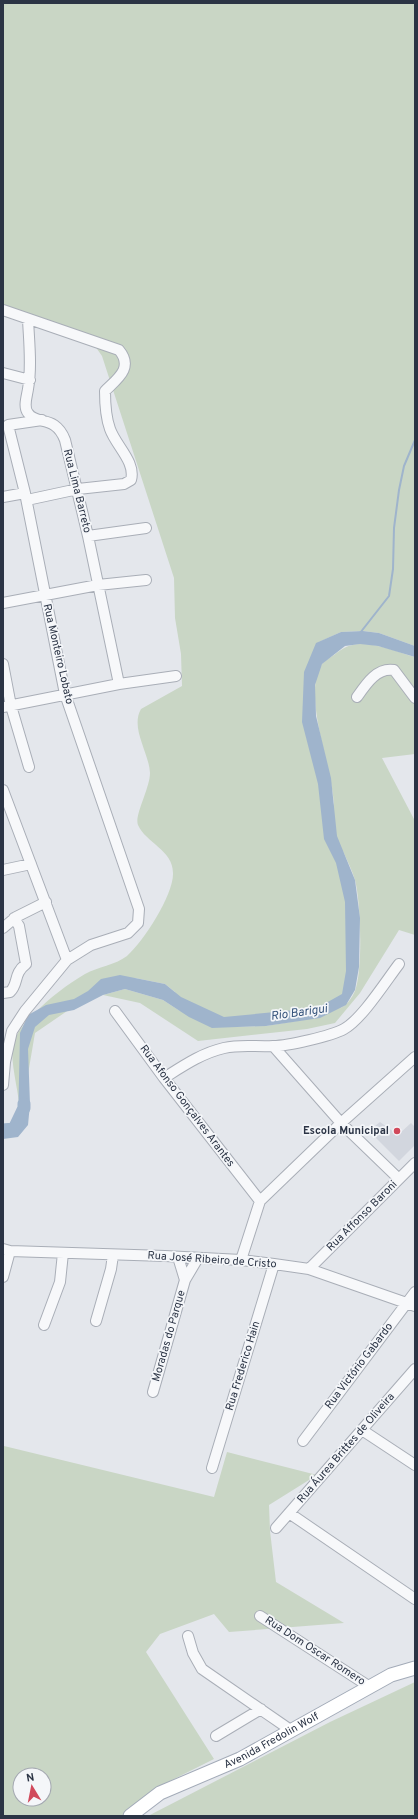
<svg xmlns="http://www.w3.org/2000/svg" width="418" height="1819" viewBox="0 0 418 1819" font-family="Overpass,sans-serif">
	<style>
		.built { fill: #d2d6de }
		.green { fill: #c9d6c5; fill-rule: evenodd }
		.water { fill: #9fb4cc }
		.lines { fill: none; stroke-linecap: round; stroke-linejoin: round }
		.stream { stroke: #9fb4cc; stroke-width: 2 }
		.river { stroke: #9fb4cc; stroke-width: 13 }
		.minor-casing { stroke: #a9aeb7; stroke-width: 12 }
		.major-casing { stroke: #a3abb8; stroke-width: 15 }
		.minor { stroke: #f7f8fa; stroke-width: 10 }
		.major { stroke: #fff; stroke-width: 13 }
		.poi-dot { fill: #d1495b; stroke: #f4f6f9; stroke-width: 1.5 }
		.labels { text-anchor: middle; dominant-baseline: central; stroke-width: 3.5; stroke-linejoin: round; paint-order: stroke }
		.street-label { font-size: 11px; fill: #2b3445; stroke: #f4f6f9 }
		.poi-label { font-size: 11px; font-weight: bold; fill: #2b3445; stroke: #f4f6f9; text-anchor: end }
		.water-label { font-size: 12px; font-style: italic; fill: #34527a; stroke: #f4f6f9 }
	</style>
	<rect width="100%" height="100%" fill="#e4e7ec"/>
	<path class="built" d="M380,1122L398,1135L411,1123L415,1127V1145L399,1161L369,1131Z"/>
	<path class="green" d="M3,3H415V646L379,633L363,631L341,632L319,642L309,665V689L316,755L334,806C333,769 301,694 322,664C325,660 331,657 334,655C343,648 348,645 359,644C378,643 397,652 415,657V754L382,758L415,821V935L399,930L360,993L335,1023L307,1029L198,1041L140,1003L103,995L125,989L163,1000L180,1011L175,992L165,984L135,978L73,1007L35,1033L27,1080L28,1120L21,1133L14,1136L5,1131C10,1128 15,1126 18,1120C24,1105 9,1067 13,1045C16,1032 26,1022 35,1013C49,998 68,984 85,974C98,967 115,965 127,956C144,941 174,894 173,873C173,850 146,843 138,825C134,816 150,788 150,773C149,752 130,728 141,709L182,686L181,654L175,618L174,578L102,356L95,346L83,338L3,310ZM343,851C347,860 352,870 355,880C361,902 363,970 355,991C352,998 347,1005 339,1009L347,1003L346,961L352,902ZM321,1017L266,1026L225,1027Z
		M4,1446L214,1497L227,1452L317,1475L269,1505L270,1531L276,1582L344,1623L229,1632L214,1614L160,1634L146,1652L214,1759L160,1786L121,1816H3ZM20,1775H44V1799H20Z
		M415,1682V1816H148L330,1722Z"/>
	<path class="water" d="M363,631L379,633L415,646V657L378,646L360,644L345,646L322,664L315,685L316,716L331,778L337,836L355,880L360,918L359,967L355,990L346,1005L320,1018L266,1026L212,1028L189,1017L163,1000L125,989L103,995L74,1010L49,1015L35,1027L28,1049L30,1104L28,1125L18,1137L3,1139V1126L18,1125L20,1033L28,1015L46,1005L74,999L88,991L101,979L120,975L165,984L181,997L224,1017L317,1008L342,994L346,971L345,902L336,863L324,839L318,784L302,722L304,672L316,643L341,632Z"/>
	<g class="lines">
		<path class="stream" d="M360,633L389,596L393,569L394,528L399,490L404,466L415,440"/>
		<path class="river" d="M3,1130L14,1129L24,1108V1104"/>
		<defs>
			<path id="minor" d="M3,310L119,350C134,368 117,379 105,391C105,403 106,418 110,429C116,446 136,462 131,480L124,484L78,489L27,500
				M28,319C29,342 32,366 28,389C27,396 23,407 28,413C36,426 55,414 65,440L88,536L119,684
				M3,373L30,380
				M3,497L25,493
				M88,536L146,528
				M3,603L98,585L146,580
				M3,664L11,706L29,767
				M357,697C366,684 377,667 394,670L415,698
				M3,707L119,684L176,676
				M3,790L67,960
				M3,870L31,864
				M3,928L16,917L46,902
				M3,993L10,992C19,983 13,974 26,964L19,926L14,918
				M115,1011L164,1078L260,1201
				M274,1047L341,1123L399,1179
				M164,1078C183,1066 202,1053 224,1048C241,1044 256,1047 273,1046C288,1046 331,1036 344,1029C362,1019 386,981 399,964
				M3,1085L5,1062L12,1031L25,1011L67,960L91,945L128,933L138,923L139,909L65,694L25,493L8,425L42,420
				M3,1249L10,1251L165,1256L241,1260L274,1264L309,1269L415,1306
				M178,1257L185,1280
				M241,1260L260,1201L341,1123L415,1057
				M309,1269L415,1163
				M3,1277L10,1251
				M96,1321L111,1269L113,1255
				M44,1325L60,1282L63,1253
				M153,1392L185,1280L198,1258
				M362,1430L415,1465
				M303,1441L415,1292
				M212,1468L274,1264
				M289,1513L415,1599
				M276,1528L415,1369
				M260,1616L370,1687
				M188,1636L193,1653L202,1669L292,1731
				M216,1736L261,1709"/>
			<g id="major">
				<path id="s1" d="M130,1816L160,1793L240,1759L391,1675L415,1668"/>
			</g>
		</defs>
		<use href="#minor" class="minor-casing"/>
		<use href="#major" class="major-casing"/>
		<use href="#minor" class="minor"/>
		<use href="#major" class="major"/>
	</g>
	<circle class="poi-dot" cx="397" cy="1131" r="4"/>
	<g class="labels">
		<g class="street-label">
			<text transform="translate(77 491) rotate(76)">Rua Lima Barreto</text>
			<text transform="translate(58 654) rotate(77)">Rua Monteiro Lobato</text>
			<text transform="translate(187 1106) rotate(53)">Rua Afonso Gonçalves Arantes</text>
			<text transform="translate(362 1216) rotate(-45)">Rua Affonso Baroni</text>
			<text transform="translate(212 1260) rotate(4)">Rua José Ribeiro de Cristo</text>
			<text transform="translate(169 1336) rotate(-74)">Moradas do Parque</text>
			<text transform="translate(243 1366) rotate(-73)">Rua Frederico Hain</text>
			<text transform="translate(359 1366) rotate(-53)">Rua Victório Gabardo</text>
			<text transform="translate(346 1448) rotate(-49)">Rua Áurea Brittes de Oliveira</text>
			<text transform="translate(315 1651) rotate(33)">Rua Dom Oscar Romero</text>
			<text stroke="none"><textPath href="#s1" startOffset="161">Avenida Fredolin Wolf</textPath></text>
		</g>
		<g class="poi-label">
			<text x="389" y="1131">Escola Municipal</text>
		</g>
		<g class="water-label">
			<text transform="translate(299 1013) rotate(-8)">Rio Barigui</text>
		</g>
	</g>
	<rect width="418" height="1819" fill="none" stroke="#2b3445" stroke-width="8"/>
	<g transform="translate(32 1787) rotate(350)"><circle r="19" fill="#f4f6f9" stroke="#a4a8b1"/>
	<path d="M0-3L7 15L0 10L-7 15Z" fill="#d1495b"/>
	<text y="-6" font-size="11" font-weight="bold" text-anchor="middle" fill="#2b3445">N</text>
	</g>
</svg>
